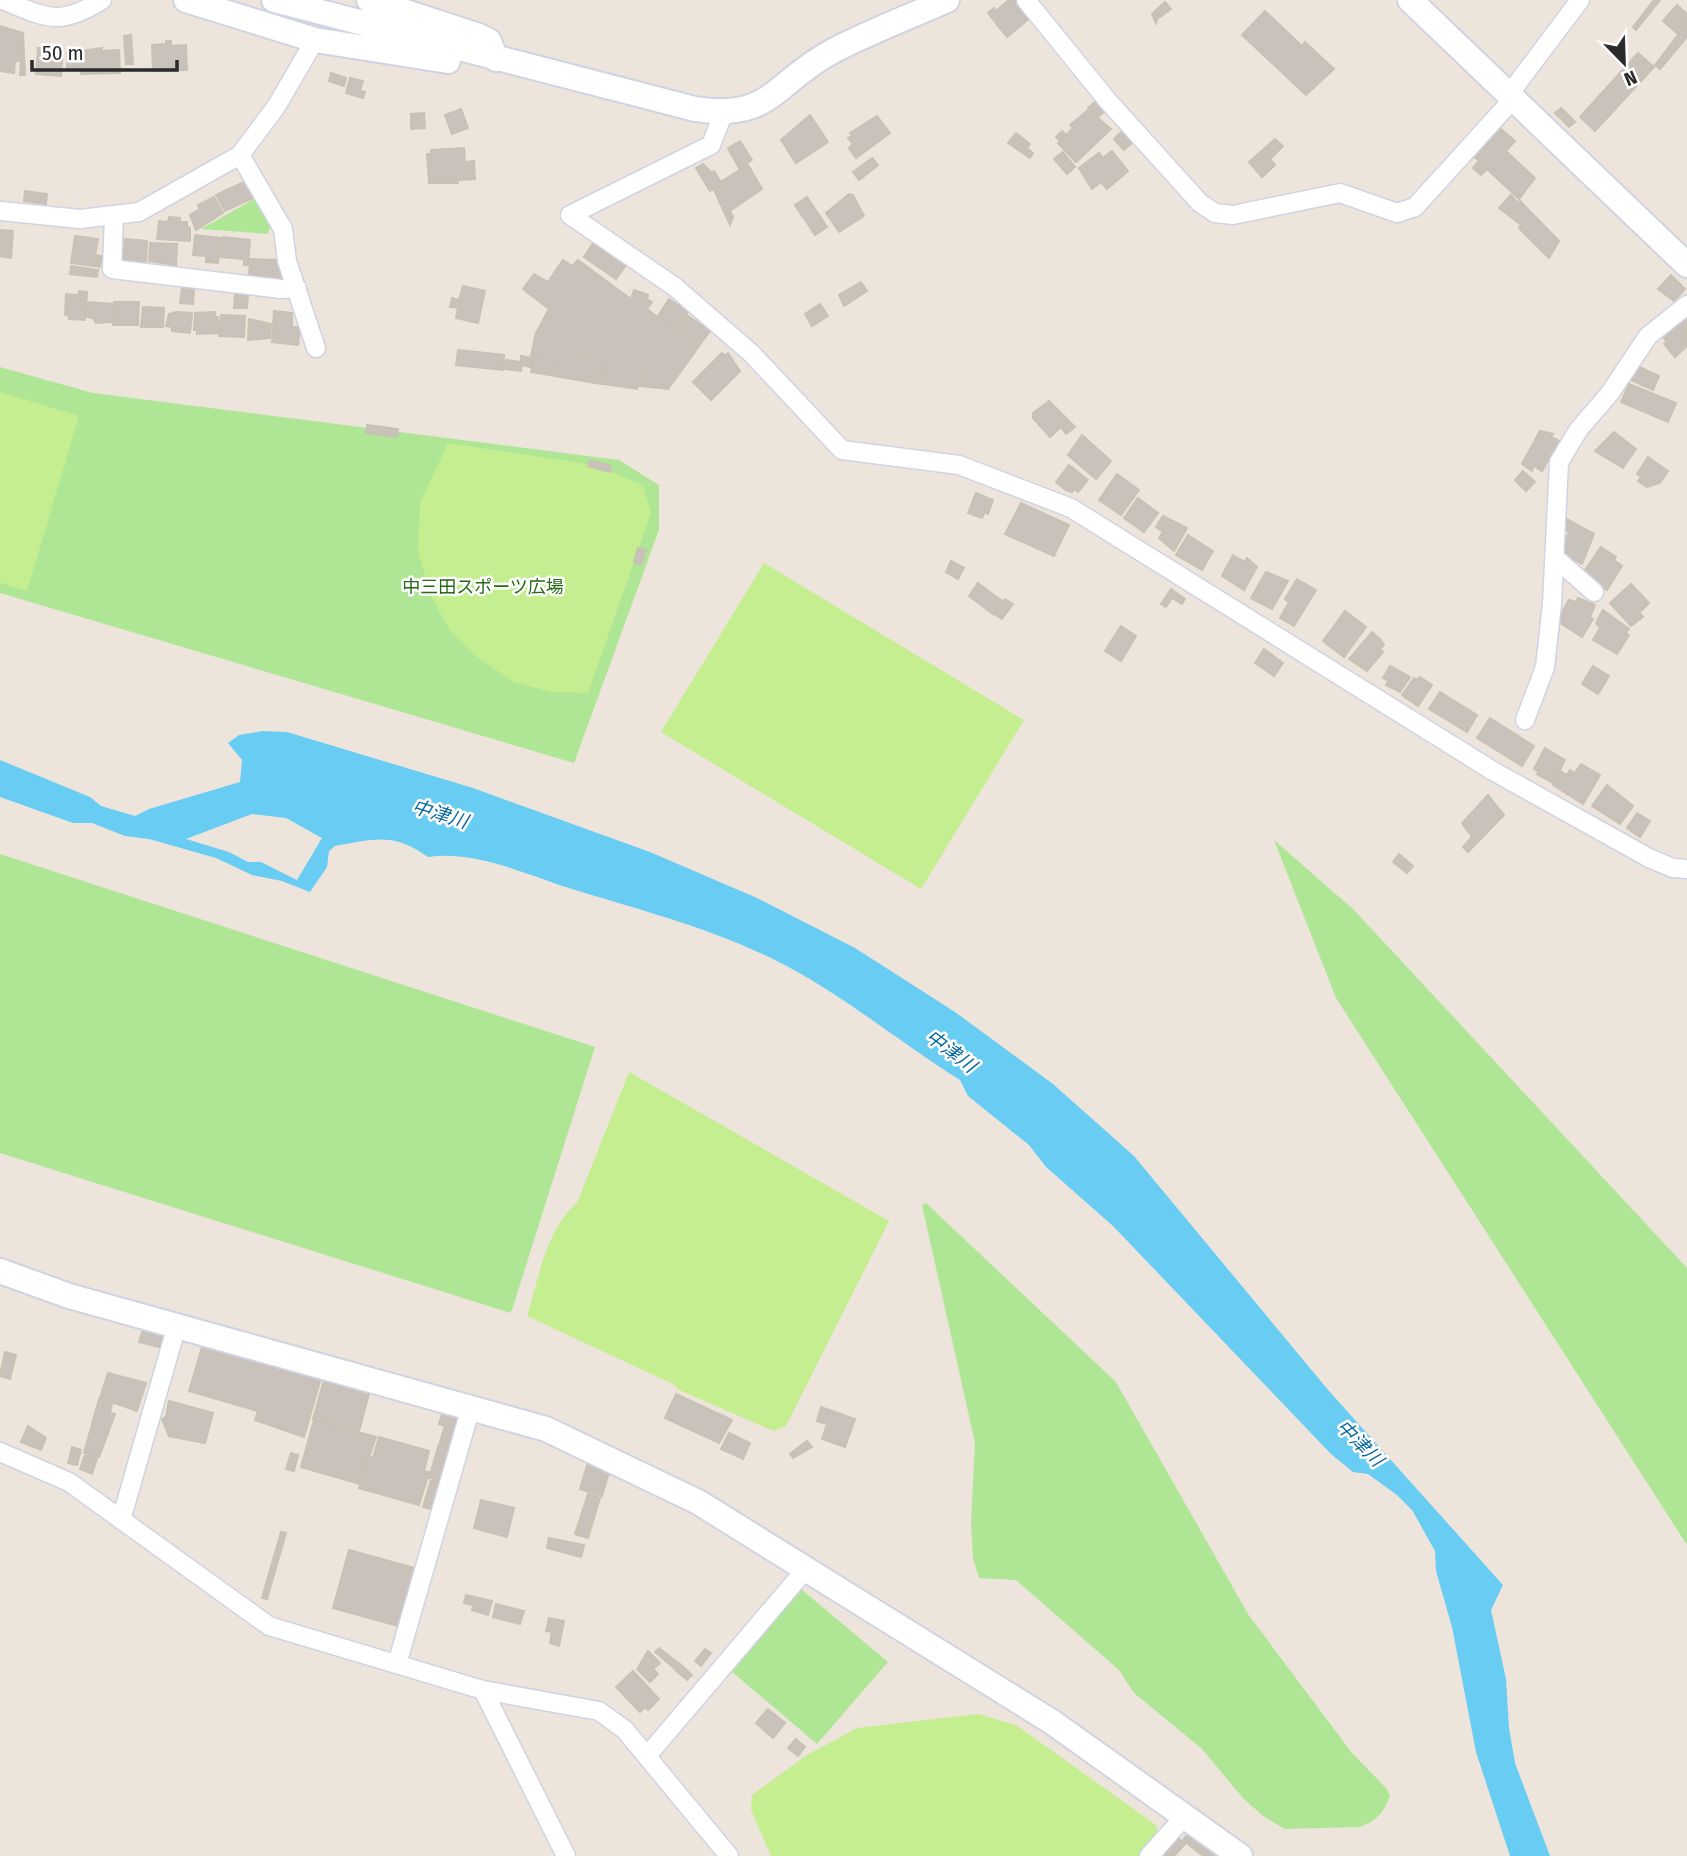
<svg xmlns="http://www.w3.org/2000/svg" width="1687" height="1856" viewBox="0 0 1687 1856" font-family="'Fira Sans Condensed','Noto Sans JP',sans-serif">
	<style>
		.green { fill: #afe695 }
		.pitch { fill: #c4ee90 }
		.water { fill: #69ccf3; fill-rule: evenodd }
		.building { fill: #c8c2bb; stroke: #c8c2b5; stroke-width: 2 }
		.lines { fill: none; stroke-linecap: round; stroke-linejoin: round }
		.street-casing { stroke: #d0d3e3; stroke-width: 21 }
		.secondary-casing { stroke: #d0d3e3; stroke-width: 28 }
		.street { stroke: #fff; stroke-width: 18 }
		.secondary { stroke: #fff; stroke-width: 24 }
		.labels { text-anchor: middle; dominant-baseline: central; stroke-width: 5; stroke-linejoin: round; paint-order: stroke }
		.park-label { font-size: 18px; fill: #266a17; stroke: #fff }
		.water-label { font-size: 19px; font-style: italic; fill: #0869a0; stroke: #fff }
	</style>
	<rect width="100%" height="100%" fill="#ede5db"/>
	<path class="green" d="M258,197L271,221L268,234L201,229Z
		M0,367L93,393L619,460L659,485V530L574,763L0,593Z
		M1274,840L1354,910L1687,1268V1545L1336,998Z
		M0,854L595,1047L511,1313L0,1153Z
		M926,1203L1116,1382L1248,1614L1352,1753L1386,1788L1390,1796C1384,1812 1377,1821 1360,1827L1285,1829L1263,1816L1243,1798L1201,1748L1134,1693L1119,1670L1016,1580L979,1578L973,1558L971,1522L975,1443L922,1205Z
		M801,1589L888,1662L817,1744L731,1671Z"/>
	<path class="pitch" d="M0,392L79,416L27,591L0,583Z
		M448,443L600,466L643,486L651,513L588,693L551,692L514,682L474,655L450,631L431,596L418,551L420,503Z
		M764,563L1024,720L921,889L661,732Z
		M629,1072L889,1221L786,1426L774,1431L679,1390L675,1385L527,1316C539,1278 546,1229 577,1203Z
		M978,1714L1016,1725L1156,1825L1158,1833L1138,1856H771L751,1810L752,1795L807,1755L857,1728Z"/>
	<path class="water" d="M263,731L287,732L473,788L650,852L757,898L855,948L955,1012L1053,1084L1134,1156L1329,1391L1503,1585L1491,1610L1506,1679L1509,1728L1515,1763L1550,1856H1510L1476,1752L1452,1627L1436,1571L1435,1551L1412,1510L1397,1495L1368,1474L1353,1472L1331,1454L1113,1226L1046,1167L1029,1145L968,1096L960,1080C899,1042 841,993 777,961C711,928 640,910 572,889C527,875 476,850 428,857C394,832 373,839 335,846L329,851L327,867L310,892L282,881L252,875L216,858L149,839L125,836L92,823H73L0,797V760L90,797L101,806L135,816L149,809L240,782L242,760L228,743L239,735ZM252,814L286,818L322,838L297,880L261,862H248L229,852L186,839Z"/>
	<path class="building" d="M1009,0H1017L1030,18L1007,37L988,13L994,8L996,11Z
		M1654,0H1660L1636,30L1633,27Z
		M1165,2L1171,9L1157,19L1156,23L1152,14Z
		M1677,5L1687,14V21L1677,33L1663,21Z
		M1265,11L1302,46L1305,42L1334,69L1306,95L1242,35Z
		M1687,23V37L1660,69L1655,65Z
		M0,26L23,33L25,75H20L21,61H15L14,73L0,71Z
		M131,35L133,64H126L124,36Z
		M166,41H171V46L186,45L187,70L153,71L152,45L166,44Z
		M38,48L63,50L61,76L36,74Z
		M102,48L101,51L119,50L120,73L81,74L80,68H67V53Z
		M1638,53L1654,67L1595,131L1580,117Z
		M331,73L346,78L344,86L329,81Z
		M350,78L363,81L360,91L365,92L363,98L346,93Z
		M1098,99L1107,109L1097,118L1088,108Z
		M1561,108L1575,122L1569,127L1555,113Z
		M461,109L468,128L452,134L445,115Z
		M1088,110L1111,129L1076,162L1058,143L1060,141L1056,137L1062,131L1066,135L1073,128L1070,125Z
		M424,113L425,128L411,129V114Z
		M810,115L828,142L796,163L781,140Z
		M877,116L890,133L856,158L849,148L853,144L848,138L852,136L850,133Z
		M1124,129L1135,140L1124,150L1114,139Z
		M1501,129L1515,141L1506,151L1535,178L1519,199L1487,169L1481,175L1473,168L1479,161L1473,156Z
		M1016,133L1030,144L1027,148L1033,153L1030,158L1008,143Z
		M1275,139L1283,146L1270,159L1275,165L1262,177L1249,162Z
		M740,141L752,160L739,168L728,148Z
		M464,148L465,162L474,161L475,179L458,180V183H429L427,154H431V150Z
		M1112,151L1128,171L1107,189L1101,182L1092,189L1079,168L1099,153L1103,158Z
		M1063,152L1075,167L1067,174L1054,159Z
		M872,158L878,165L859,180L853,172Z
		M703,164L712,173L714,171L722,184L710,191L696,168Z
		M748,165L762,189L730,211L733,217L730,225L714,190L724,184L722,181Z
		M246,181L255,197L225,211L216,195Z
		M25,191L47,194L46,204L24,201Z
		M849,194L853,195L864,216L839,232L826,213Z
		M1511,195L1518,203L1520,201L1559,241L1549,258L1519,228L1521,225L1499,208Z
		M214,197L223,213L196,230L190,215L200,209L198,205Z
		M807,197L827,227L815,235L795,205Z
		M169,217L180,218V222H187V227L190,228V241L157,239L159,221L168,222Z
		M0,230L13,231L11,258L0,256Z
		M195,235L221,238L218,263L206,262V256L193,255Z
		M75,236L98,239L95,255L102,256L100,267L71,263Z
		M223,237L250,240L248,265H244V259L221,257Z
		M125,239L147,241L146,263L123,262Z
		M594,242L626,265L616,279L584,257Z
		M150,243L177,244L176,265L149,261Z
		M250,259L277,260L276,266L281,267L283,277L280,280L249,277Z
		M563,260L572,266L578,260L631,299L634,290L648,295L647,299L652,302L647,309L692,344L672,371L655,358L642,372L610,362L605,369L582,353L573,364L531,356L536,333L549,309L523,289L534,274L548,282Z
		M71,266L98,270L97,277L70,274Z
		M1671,275L1685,289L1674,301L1658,289Z
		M861,282L867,291L844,306L839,295Z
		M463,286L485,291L478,323L456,318L458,308L450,307L452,298L459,300Z
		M182,287L194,289L193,304L180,303Z
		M79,291L87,292L85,320L69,319V316L65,315L66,294L79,295Z
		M235,293L248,295L247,308H234Z
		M669,299L688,312L675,329L658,316Z
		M87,302L113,304L111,322L96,323L93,318L86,317Z
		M114,302H139L138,325H113Z
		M820,304L828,316L812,326L805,314Z
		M143,307L164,308L163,327H141Z
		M274,311L292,313V327H300L298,345L272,342Z
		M176,312L192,313L190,333L172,331V327L166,326L169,314Z
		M215,312V317H218V333L197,334V330H194L195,313Z
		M221,315L245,316L244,337L219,336Z
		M687,315L710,331L668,389L638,386L643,373L655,358L672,371L692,344L675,329Z
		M1687,317V346L1675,357L1664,344L1667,342L1662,336Z
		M249,319L271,324L270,338L248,340Z
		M458,350L504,355L503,370L456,365Z
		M722,353L725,356L728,353L740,371L711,400L693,382Z
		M582,354L605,369L602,384L531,372L534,358L573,364Z
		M521,356L532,358L531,367L522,365L521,371L505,369L506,360L521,362Z
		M610,362L642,373L637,389L603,384L605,369Z
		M1637,366L1659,376L1653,390L1631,380Z
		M1629,384L1676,403L1668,422L1621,402Z
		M1049,401L1075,427L1066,434L1061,427L1050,437L1033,418V413Z
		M367,425L398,429L397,437L366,433Z
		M1540,431L1553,434L1551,437L1559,441L1542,471L1534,466L1532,471L1522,464Z
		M1614,432L1636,449L1623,468L1595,451Z
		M1082,435L1111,461L1096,479L1068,455Z
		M1648,457L1668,471L1660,483L1647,487L1638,481L1641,477L1637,474Z
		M590,460L611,466L610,472L588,466Z
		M1069,465L1088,480L1078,492L1074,489L1072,492L1066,490L1056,482Z
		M1523,471L1535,482L1526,491L1515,480Z
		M1117,474L1139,490L1121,515L1099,500Z
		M976,493L993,500L988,514L985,512L982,518L968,513Z
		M1138,498L1158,513L1144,532L1124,518Z
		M1021,503L1069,525L1054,556L1005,534Z
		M1163,516L1187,528L1174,551L1159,538L1163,532L1156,527Z
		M1567,519L1594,534L1582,564L1561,552L1569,532L1563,529Z
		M1188,535L1213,551L1202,570L1176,555Z
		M1601,547L1616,557L1614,560L1622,566L1607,590L1583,573Z
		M638,548L646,550L641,565L634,562Z
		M1233,555L1245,562L1247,558L1257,567L1244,590L1222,576Z
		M951,561L964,568L958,579L946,572Z
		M1266,572L1288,581L1272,609L1251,598Z
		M1297,579L1316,590L1294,626L1280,618L1289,602L1285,599Z
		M978,583L1002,601L993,614L969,596Z
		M1631,584L1649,603L1639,613L1643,617L1631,626L1610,603Z
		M1171,589L1185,599L1182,604L1172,598L1166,607L1161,604Z
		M1578,598L1595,605L1590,617L1593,619L1582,637L1557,621L1569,600L1576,602Z
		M1005,599L1013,604L1002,619L994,614Z
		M1603,610L1629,629L1626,633L1629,635L1617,654L1593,640L1600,628L1596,623Z
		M1345,611L1366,627L1344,657L1323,641Z
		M1121,626L1136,636L1121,661L1105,651Z
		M1372,632L1381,640L1384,645L1380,649L1383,652L1367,671L1349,659Z
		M1264,649L1283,663L1274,676L1255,663Z
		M1390,666L1410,677L1400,692L1386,685L1388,681L1383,678Z
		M1593,666L1609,676L1598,694L1582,684Z
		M1420,677L1432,685L1418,706L1402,695L1414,678L1417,680Z
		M1440,692L1477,715L1467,732L1429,709Z
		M1490,718L1534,746L1522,766L1477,738Z
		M1545,748L1565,760L1553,783L1537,774L1539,772L1534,769Z
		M1581,764L1600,775L1583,804L1553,785L1560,771L1567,775L1570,770L1575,773Z
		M1607,785L1633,806L1620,824L1592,806Z
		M1488,795L1504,815L1468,852L1463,847L1472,837L1462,823Z
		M1637,813L1650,821L1640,837L1627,828Z
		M1399,854L1413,866L1407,873L1393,862Z
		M143,1330L166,1337L163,1348L139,1342Z
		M203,1344L321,1378L304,1437L255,1420L258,1411L189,1391Z
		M5,1352L16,1355L10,1379L0,1376Z
		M108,1373L146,1383L137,1411L100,1398Z
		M325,1377L370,1390L359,1431L313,1419Z
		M676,1394L732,1420L719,1443L665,1418Z
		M99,1399L112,1403L110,1413L115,1414L99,1457L84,1453Z
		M169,1401L213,1413L205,1443L169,1436L162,1419L166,1417Z
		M821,1407L855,1419L845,1447L822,1439L827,1424L817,1421Z
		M447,1410L457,1413L459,1418L451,1446L440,1442L445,1426L439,1424L442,1414L446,1415Z
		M314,1420L376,1437L360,1484L301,1467Z
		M28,1426L46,1438L41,1450L21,1442Z
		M729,1433L750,1443L743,1459L721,1449Z
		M379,1437L429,1451L424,1471L429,1472L419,1505L359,1488L368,1456L373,1458Z
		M807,1441L812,1447L793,1458L790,1454Z
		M439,1444L452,1448L442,1481L429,1478Z
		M72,1447L81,1450L77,1465L68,1463Z
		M291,1453L298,1455L294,1471L286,1469Z
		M85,1455L97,1459L92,1474L80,1469Z
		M588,1462L610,1469L602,1496L580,1489Z
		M431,1480L443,1483L436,1510L423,1507Z
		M588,1494L600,1498L588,1538L575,1534Z
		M481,1500L514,1508L507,1537L474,1528Z
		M281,1532L286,1533L267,1599L262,1598Z
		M549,1538L584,1545L581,1557L547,1548Z
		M349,1550L418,1569L402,1627L333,1608Z
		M466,1595L492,1601L488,1615L472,1610L473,1605L464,1603Z
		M496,1604L524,1611L520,1624L493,1617Z
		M549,1618L564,1621L559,1646L550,1643L552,1632L546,1631Z
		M659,1648L678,1663L674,1668L655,1652Z
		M705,1649L711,1653L701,1666L695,1661Z
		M648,1651L660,1663L653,1669L658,1674L650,1682L637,1669Z
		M679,1663L692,1675L687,1680L674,1669Z
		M633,1671L659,1699L648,1710L645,1707L640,1712L616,1687Z
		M768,1709L785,1723L773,1738L756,1723Z
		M796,1739L805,1747L798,1756L788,1748Z
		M1187,1835L1215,1856H1203L1183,1840Z
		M1178,1838L1185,1844L1174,1856H1166L1163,1853Z"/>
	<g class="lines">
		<defs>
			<path id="street" d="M3,0C47,18 59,27 102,0
				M1026,0L1108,101L1200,203L1215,213L1233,215L1340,193L1397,213L1415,207L1513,99L1510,93L1580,0
				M723,114L711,145L570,215L675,287L752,354L842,450L959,465L1071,508L1493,771L1649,858L1673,868L1687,869
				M240,155L283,229L287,261L316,348
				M1,211L80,219L139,212L240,155L276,107L315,40
				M114,217L112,269L281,289L297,288
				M1554,557L1594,592
				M1525,720L1545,667L1552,604L1559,462L1579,429L1610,393L1648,336L1687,305
				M0,1452L69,1482L269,1626L483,1690L599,1711L625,1730L729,1856
				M121,1520L177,1325
				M397,1664L471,1407
				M483,1690L566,1856
				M647,1756L805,1570
				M1149,1856L1185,1816"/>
			<path id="secondary" d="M186,0L315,40L448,61
				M274,0L695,109C772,121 774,82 833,51C869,32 909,17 947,0
				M369,0L479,36L489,41L496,59
				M1410,0L1687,265
				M0,1271L69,1296L546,1429L698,1502L1052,1722L1240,1856"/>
		</defs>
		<use href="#street" class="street-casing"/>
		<use href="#secondary" class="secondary-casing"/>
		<use href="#street" class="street"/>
		<use href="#secondary" class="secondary"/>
	</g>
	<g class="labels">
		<g class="park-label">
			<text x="483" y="587">中三田スポーツ広場</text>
		</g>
		<g class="water-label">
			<text transform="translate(440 814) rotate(17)">中津川</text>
			<text transform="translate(951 1051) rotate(37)">中津川</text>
			<text transform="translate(1360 1443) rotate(45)">中津川</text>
		</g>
	</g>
	<g transform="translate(1624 63) rotate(157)" stroke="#ffffff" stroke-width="5" paint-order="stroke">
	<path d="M0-5L12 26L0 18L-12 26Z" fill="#2a2a2a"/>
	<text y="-10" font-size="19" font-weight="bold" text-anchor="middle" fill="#2a2a2a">N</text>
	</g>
	<path d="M32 60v10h145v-10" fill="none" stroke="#2a2a2a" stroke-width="3.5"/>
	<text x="42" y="60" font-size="21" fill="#2a2a2a" stroke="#ffffff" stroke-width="5" paint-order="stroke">50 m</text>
</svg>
